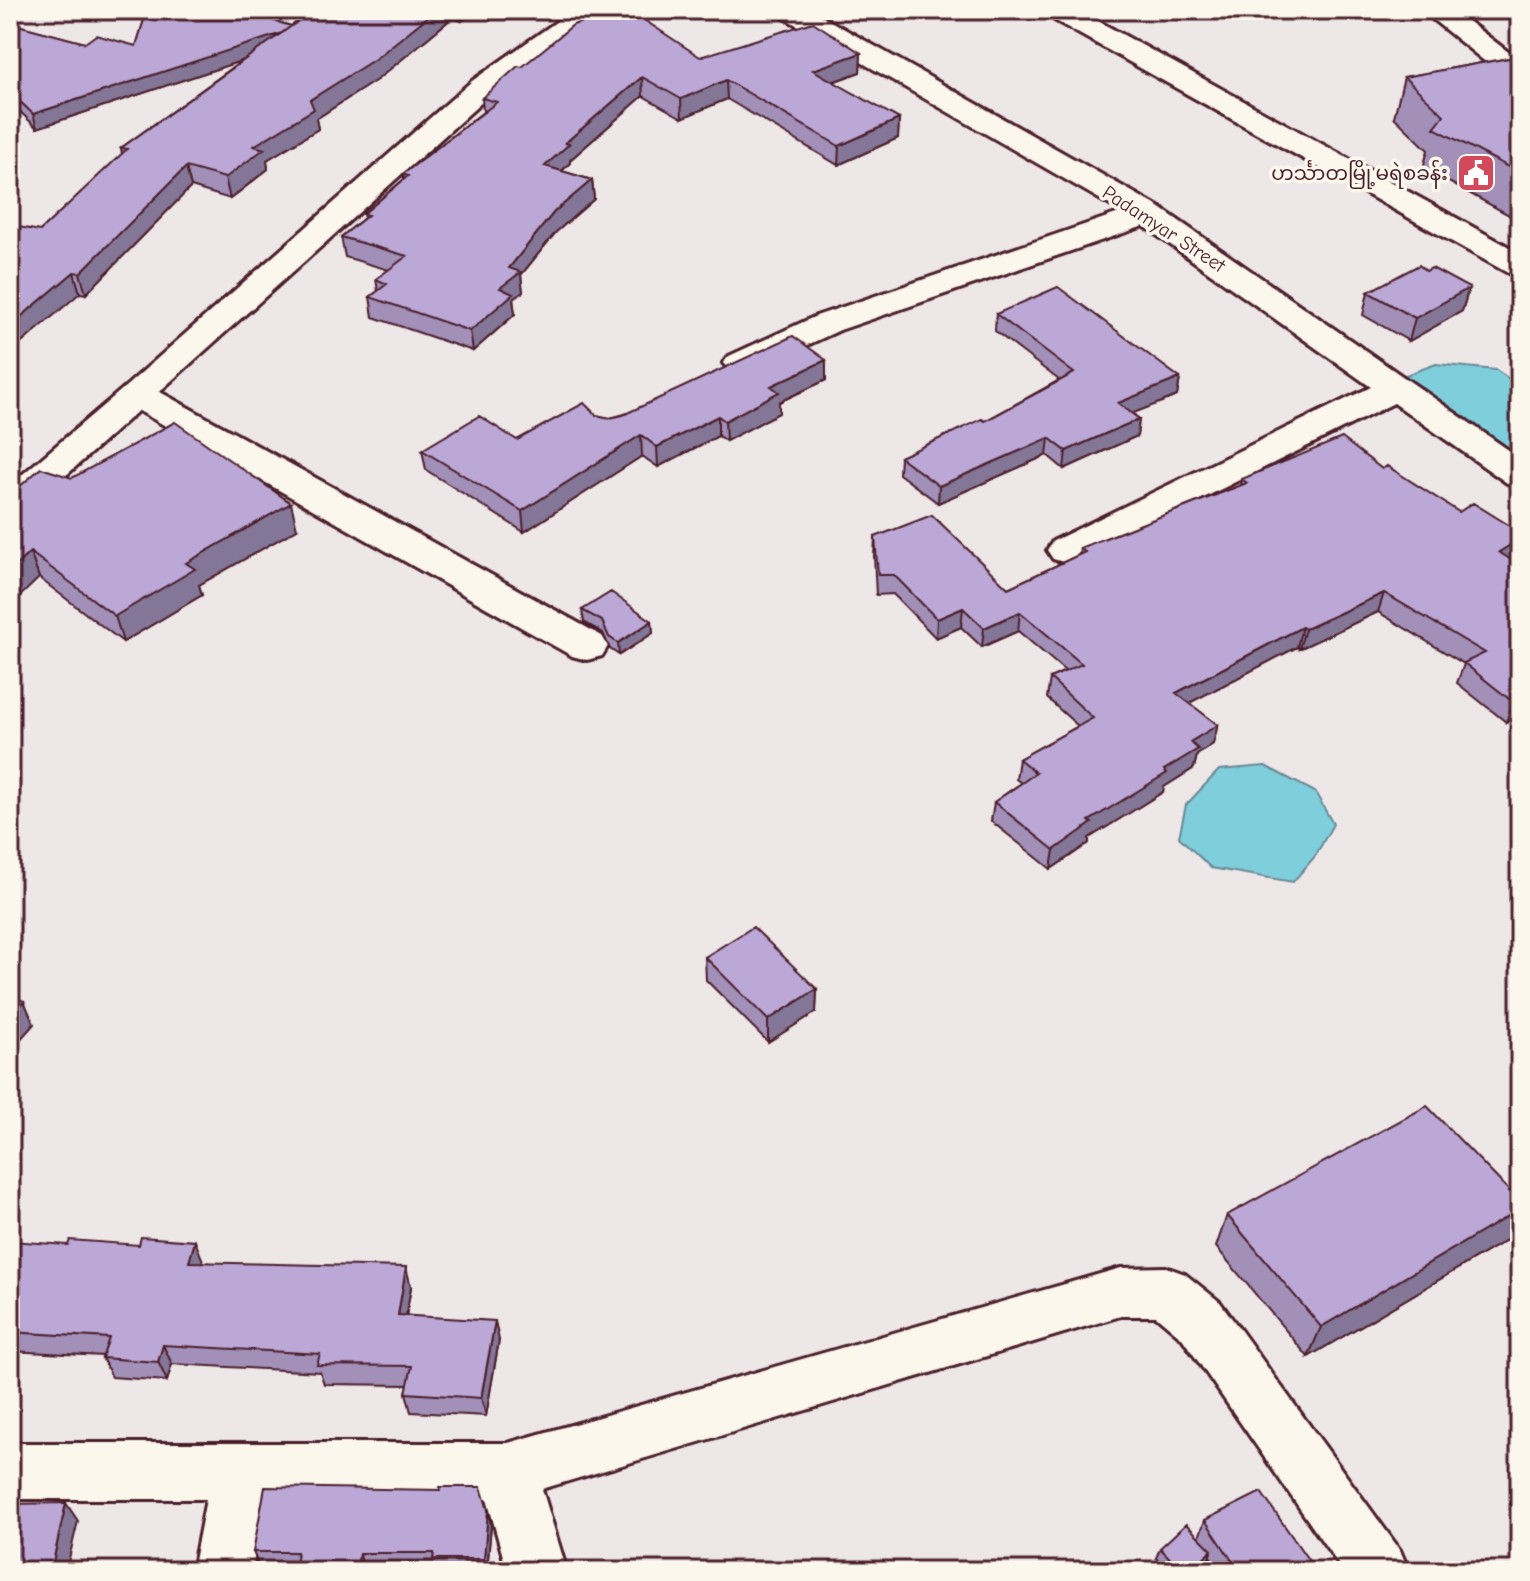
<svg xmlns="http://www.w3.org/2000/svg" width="1530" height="1581" viewBox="0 0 1530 1581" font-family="'Comic Neue','Noto Sans Myanmar',sans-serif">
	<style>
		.water { fill: #7fcedc; stroke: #6a8895; stroke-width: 2 }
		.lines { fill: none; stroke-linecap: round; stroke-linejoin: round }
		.minor-casing { stroke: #4a1f2b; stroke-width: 6 }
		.tertiary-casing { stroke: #4a1f2b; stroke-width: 6 }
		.minor { fill: #fbf7ec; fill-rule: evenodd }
		.tertiary { fill: #fbf7ec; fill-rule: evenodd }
		.wall { fill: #a290b9; stroke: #4a1f2b; stroke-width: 2 }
		.shaded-wall { fill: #847696; stroke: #4a1f2b; stroke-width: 2 }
		.building { fill: #bca8d7; stroke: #4a1f2b; stroke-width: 2 }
		.labels { text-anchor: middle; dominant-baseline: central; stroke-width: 7; stroke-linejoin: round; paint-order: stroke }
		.far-poi-label { font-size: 20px; fill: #4a1f2b; stroke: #fbf7ec; text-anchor: end }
		.far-street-label { font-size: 20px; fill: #4a1f2b; stroke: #fbf7ec }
	</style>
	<rect width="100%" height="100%" fill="#eee7e8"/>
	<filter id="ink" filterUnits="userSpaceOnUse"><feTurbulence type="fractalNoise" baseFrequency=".0125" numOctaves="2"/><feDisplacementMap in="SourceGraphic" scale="16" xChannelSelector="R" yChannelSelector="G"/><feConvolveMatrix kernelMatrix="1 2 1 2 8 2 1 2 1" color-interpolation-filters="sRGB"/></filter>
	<g filter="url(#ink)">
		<path class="water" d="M1436,364L1496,370L1520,386V472L1400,377Z
			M1265,766L1315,792L1333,824L1316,855L1293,882L1211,868L1179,837L1186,805L1219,770Z"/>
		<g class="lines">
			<defs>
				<path id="minor" d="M777,10H811L1159,207L1520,458V487L1507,483L1394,403L1081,559L1067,563L1053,559L1047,550L1053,541L1371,387L1144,226L840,330L753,370L741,374L729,370L723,363L729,356L816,316L1122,212L781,16Z
					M1043,10H1078L1520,253V276L1508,273L1047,16Z
					M1421,10H1453L1511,54L1520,55V73L1493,68Z
					M138,384L151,387L602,636L608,646L602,656L587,660L572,656L125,403L120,395L125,387Z
					M1166,1267L1185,1274L1220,1302L1400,1550L1409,1571H1343L1182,1338L1156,1316H1121L542,1489L567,1571H507L487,1499H264L252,1571H192L206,1499H10V1443H508L1121,1268Z"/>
				<path id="tertiary" d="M573,10H605L492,93L23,514L10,517V485L125,387L472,81Z"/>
			</defs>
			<use href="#minor" class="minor-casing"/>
			<use href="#tertiary" class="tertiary-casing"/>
			<use href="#minor" class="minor"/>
			<use href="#tertiary" class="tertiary"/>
		</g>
		<path class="wall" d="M147,10H247L245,12L291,26L314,10H478L462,21L452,18L378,79L316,119L318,129L267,160L268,169L230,199L191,187L86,294L80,293L40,231L122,154L121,148L243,60L37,128L10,102V23L85,43L136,46Z
			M1499,10H1520V25Z
			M861,53L860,72L833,82L899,119L898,138L838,165L727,99L682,118L643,96L570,160V163L562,171L592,180L594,199L556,232L521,275L523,292L513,299L515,314L473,351L373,317L370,297L378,291L376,279L389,270L345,257L341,237L364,218L363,214L404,179L403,174L483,112L482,98L522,67L700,57Z
			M1520,56V221L1423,168L1428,150L1394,117L1404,77Z
			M1426,271L1469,288L1462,311L1409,341L1363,315L1368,292Z
			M996,314L1180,378L1177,396L1132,413L1139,419L1137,436L1064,469L1047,455L938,503L899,474L900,457L985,421L1059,380L995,331Z
			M826,360V380L779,402V413L726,441L718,436L658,467L642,456L524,532L426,470L422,450L517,440L596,415L610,418Z
			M1382,469L1519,555L1511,560L1520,714L1506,722L1457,683L1464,664L1378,612L1299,649L1297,647L1189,703L1213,744L1197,755L1194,768L1164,787L1163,792L1089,838V843L1051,869L991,821L994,802L1021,783L1016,779L1019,759L1078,726L1047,698L1050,678L1065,671L1018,631L982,647L961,627L936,638L893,594L876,595L874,556L875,537L1008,588L1079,555L1080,548L1241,485L1242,479Z
			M72,478L297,529L199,585L202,595L123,642L39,578L10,495Z
			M582,610L652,621L653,633L619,655L610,649L603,633L584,622Z
			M705,957L817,989L816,1012L768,1042L706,980Z
			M1520,1202V1215L1508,1239L1308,1357L1216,1247L1227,1215Z
			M10,1241L203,1261V1262L411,1287L406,1315L499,1340L486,1416L411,1412L406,1393L408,1385L324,1384L320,1372L172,1364L167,1381L112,1377L102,1358L103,1356L10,1351Z
			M1205,1520L1316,1571H1219L1210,1556L1208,1560L1196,1571H1169L1156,1558L1160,1548L1199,1537Z
			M491,1525L487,1571H437L436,1567H364V1571H294V1566H259L253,1552Z"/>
		<path class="shaded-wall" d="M436,10H451L452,18L378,79L316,119L318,129L267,160L268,169L230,199L225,178L254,146L310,100Z
			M461,10H478L462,21Z
			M296,28L299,42L37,128L33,114Z
			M861,53L860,72L812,89L813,70Z
			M642,77L643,96L570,160V163L547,185L545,166L565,143Z
			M726,80L727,99L682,118L681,99Z
			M899,119L898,138L838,165L839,146Z
			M186,167L191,187L86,294L80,273Z
			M592,180L594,199L556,232L521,275L523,292L513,299L515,314L473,351L470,331L500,288L509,268L554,212Z
			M74,272L80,293L10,353V326Z
			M1469,288L1462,311L1409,341L1415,318Z
			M826,360V380L779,402V413L726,441L725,421L771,386Z
			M1180,378L1177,396L1116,420L1118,403Z
			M718,416V436L658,467L657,447Z
			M1139,419L1137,436L1064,469L1066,451Z
			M641,435L642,456L524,532L522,511Z
			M1049,438L1047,455L938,503L939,486Z
			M291,503L297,529L199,585L202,595L123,642L115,616L186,563Z
			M1520,539V551L1519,555L1492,572L1499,552Z
			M30,552L39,578L10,606V571Z
			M1384,593L1378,612L1299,649L1305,629Z
			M963,608L961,627L936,638L937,619Z
			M1020,612L1018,631L982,647L984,628Z
			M652,621L653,633L619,655L618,643Z
			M1302,627L1297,647L1172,712L1176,693Z
			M1520,699V714L1506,722L1513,702Z
			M1218,725L1213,744L1197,755L1194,768L1164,787L1163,792L1089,838V843L1051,869L1054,850L1089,821L1190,742Z
			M817,989L816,1012L768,1042V1020Z
			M24,1001L34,1024L10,1051V1016Z
			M1520,1209V1215L1508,1239L1308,1357L1321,1327Z
			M195,1241L203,1261L197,1282L189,1262Z
			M406,1267L411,1287L403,1334L398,1315Z
			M495,1321L499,1340L486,1416L481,1398Z
			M163,1345L172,1364L167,1381L158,1362Z
			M66,1503L78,1521L66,1571H51Z
			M488,1510L491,1525L487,1571L484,1559Z
			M1212,1550L1208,1560L1196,1571H1189Z
			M359,1553L364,1567V1571H357Z"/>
		<path class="building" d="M147,10H238L291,26L282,33L33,114L10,92V23L85,43L96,35L136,46Z
			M314,10H436L375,59L310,100L314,109L254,146L264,149L225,178L186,167L80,273L74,272L10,326V229L14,226L40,231L127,149L121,148Z
			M616,10H629L700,57L813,22L861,53L813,70L899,119L839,146L726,80L681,99L642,77L565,143L569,144L545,166L592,180L554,212L509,268L521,272L500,288L513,294L470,331L370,297L387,284L376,279L407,256L341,237L368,215L363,214L408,176L403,174L497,102L482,98L518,66L522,67L573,25Z
			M1520,56V173L1434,128L1444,115L1404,77Z
			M1419,265L1426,271L1432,268L1469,288L1415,318L1368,292Z
			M1058,287L1180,378L1118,403L1139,419L1066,451L1049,438L939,486L900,457L982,419L985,421L1074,373L996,314Z
			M793,336L826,360L771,386L779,392L725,421L718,416L657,447L641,435L522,511L422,450L479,416L517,440L584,403L596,415L610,418L623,415Z
			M175,422L291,503L186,563L195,569L115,616L30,552L10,571V495L41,468L72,478Z
			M1342,438L1382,469L1387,466L1459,512L1473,503L1520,532V539L1499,552L1520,566V699L1513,702L1464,663L1485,653L1384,593L1305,629L1302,627L1176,693L1218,725L1190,742L1198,749L1164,770L1167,773L1089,821L1092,823L1054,850L994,802L1036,773L1019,759L1093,718L1050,678L1082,664L1020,612L984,628L963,608L937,619L894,575H878L875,537L932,515L1008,588L1085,552L1080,548L1247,483L1242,479Z
			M611,592L652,621L618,643L609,637L602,621L582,610Z
			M753,927L817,989L768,1020L705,957Z
			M10,995L24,1001L10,1016Z
			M1427,1106L1520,1202V1209L1321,1327L1227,1215Z
			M141,1237L195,1241L189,1262L406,1267L398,1315L495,1321L481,1398L406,1393L412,1366L317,1365L320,1354L163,1345L158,1362L102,1358L109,1338L10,1332V1241L68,1245L70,1240L139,1245Z
			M265,1487L440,1490V1487H481L488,1510L484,1559H433L434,1553H359L357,1571H294L297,1552H253Z
			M1261,1492L1316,1571H1239L1205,1520Z
			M66,1503L51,1571H10V1504Z
			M1186,1524L1212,1550L1189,1571H1182L1160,1548Z"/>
	</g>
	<defs>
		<symbol id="civic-square" viewBox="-11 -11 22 22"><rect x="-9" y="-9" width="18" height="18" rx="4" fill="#d1495b" stroke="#fbf7ec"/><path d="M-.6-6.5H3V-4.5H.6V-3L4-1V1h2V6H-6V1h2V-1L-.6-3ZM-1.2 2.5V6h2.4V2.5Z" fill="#fff"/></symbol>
	</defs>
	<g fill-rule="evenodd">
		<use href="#civic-square" x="1454" y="151" width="44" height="44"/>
	</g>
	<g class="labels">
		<g class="far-poi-label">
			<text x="1448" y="173">ဟင်္သာတမြို့မရဲစခန်း</text>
		</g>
		<g class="far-street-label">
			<text transform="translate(1164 229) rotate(33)">Padamyar Street</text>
		</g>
	</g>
	<rect width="1530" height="1581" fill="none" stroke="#fbf7ec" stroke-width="40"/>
	<rect x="20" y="20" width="1490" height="1541" fill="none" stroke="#4a1f2b" stroke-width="3" filter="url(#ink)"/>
</svg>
